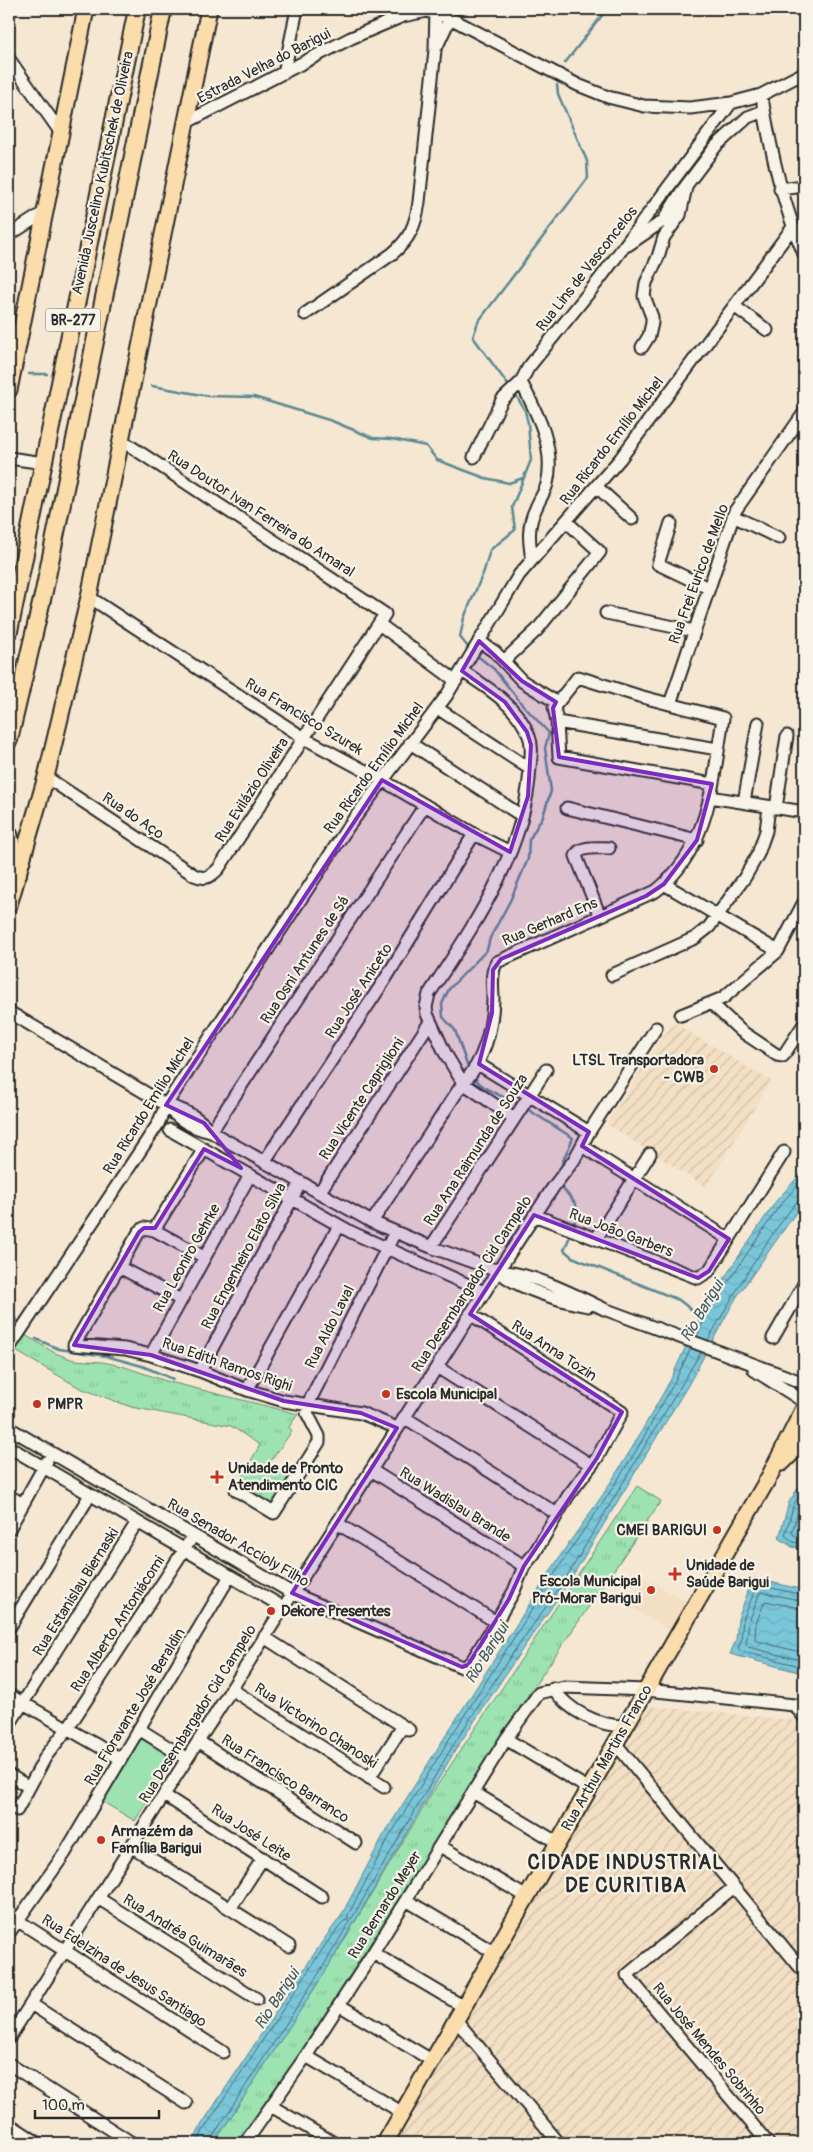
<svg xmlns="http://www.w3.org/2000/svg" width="813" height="2152" viewBox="0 0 813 2152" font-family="Pangolin,sans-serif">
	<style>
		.built { fill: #f3dfc3 }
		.industrial { fill: url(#industrial-furrows) }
		.grass { fill: #9ce3b1; stroke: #64876e }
		.park { fill: url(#park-tufts); stroke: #64876e }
		.water { fill: url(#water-waves); stroke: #5a8893 }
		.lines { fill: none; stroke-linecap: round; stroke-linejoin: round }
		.shore { stroke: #4b6971; stroke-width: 1 }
		.stream { stroke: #5a8893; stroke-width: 2.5 }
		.minor-casing { stroke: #2b2b2b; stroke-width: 15 }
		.major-casing { stroke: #2b2b2b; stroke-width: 19 }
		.highway-casing { stroke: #2b2b2b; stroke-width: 20 }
		.minor { stroke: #f7f3e8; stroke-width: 11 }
		.major { stroke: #fbddab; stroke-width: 15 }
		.highway { stroke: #fbddab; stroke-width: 16 }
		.marked { fill: #7b2cbf; fill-opacity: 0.2; stroke: #7b2cbf; stroke-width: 4; stroke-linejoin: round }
		.poi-dot { fill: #c8321e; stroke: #f7f3e8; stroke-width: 2 }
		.labels { text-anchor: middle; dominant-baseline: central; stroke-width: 4.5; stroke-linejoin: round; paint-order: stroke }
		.shield { fill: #f7f3e8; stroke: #686764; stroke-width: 1 }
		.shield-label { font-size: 14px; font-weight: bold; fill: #2b2b2b }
		.street-label { font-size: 15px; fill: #2b2b2b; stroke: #f7f3e8 }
		.poi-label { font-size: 15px; font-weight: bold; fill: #2b2b2b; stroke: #f7f3e8; text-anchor: start }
		.water-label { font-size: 16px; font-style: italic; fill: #435a5f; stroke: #f7f3e8 }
		.district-label { font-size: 20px; font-weight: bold; letter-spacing: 1px; fill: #2b2b2b; stroke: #f7f3e8 }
	</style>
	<defs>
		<pattern id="industrial-furrows" width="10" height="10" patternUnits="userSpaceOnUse" patternTransform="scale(1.25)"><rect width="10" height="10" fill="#f3dfc3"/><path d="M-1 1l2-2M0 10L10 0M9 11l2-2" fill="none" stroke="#d0c0a8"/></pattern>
		<pattern id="park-tufts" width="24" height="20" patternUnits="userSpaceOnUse" patternTransform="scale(1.25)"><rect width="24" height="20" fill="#9ce3b1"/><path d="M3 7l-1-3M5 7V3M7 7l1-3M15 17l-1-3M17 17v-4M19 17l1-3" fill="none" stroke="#87c398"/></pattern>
		<pattern id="water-waves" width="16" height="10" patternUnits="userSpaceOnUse" patternTransform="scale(1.25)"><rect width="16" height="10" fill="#7ac6d9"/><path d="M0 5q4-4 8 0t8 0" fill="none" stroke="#6aaaba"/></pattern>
	</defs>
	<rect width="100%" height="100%" fill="#f5e7d2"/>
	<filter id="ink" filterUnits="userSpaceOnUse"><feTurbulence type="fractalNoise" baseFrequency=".02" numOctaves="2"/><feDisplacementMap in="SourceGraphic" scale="10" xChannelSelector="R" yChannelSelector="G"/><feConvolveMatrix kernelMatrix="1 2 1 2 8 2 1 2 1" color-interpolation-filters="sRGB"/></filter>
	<g filter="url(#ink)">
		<path class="built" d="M641,1576L690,1604L672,1632L631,1607Z"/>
		<path class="industrial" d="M674,1023L771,1081L706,1187L607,1124L659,1042Z
			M648,1706L804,1721V2143H396Z"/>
		<path class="grass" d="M141,1739L173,1758L135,1821L103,1802Z"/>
		<path class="park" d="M25,1335L55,1353L74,1360L102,1362L122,1366L166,1381L298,1414L289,1427L292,1431L268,1465L291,1480L273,1508L237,1485L260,1445L231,1426L131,1407L80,1388L14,1350Z
			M637,1486L661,1501L531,1691L308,2041L238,2143H214L325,1972L432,1793Z"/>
		<path class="water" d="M804,1170V1201L736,1298L687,1387L567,1585L515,1660L456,1749L325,1972L214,2143H192L200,2127L322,1942L341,1916L383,1836L446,1735L564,1550L602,1496L632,1448L670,1381L702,1311L776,1201Z
			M804,1479V1549L792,1547L779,1538L789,1502Z
			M753,1578L804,1590V1663L802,1673L730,1654L736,1640L738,1619Z"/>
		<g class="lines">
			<path class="shore" d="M697,1336L707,1313L780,1205L804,1178
				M708,1340C735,1292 763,1244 798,1200L804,1198
				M691,1348L674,1383L636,1451L606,1498L568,1553L450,1738L388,1839L348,1915V1919L352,1918L452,1747L510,1657L563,1583L701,1352
				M804,1486L794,1504L785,1535L793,1542L804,1544
				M804,1498L799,1507L792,1533L795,1536L804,1537
				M804,1595L757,1585L743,1620L741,1641L738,1649L740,1651L804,1667
				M804,1601L760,1592L749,1622L746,1644L748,1647L804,1661
				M804,1609L765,1601L756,1623L755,1639L757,1641L804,1653
				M197,2143L204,2129L326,1944L345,1920H348L349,1923L321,1970L211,2139L210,2143"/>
			<path class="stream" d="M565,63L607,9
				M29,374H47
				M152,386L208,396L254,397L332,421L373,438L392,439L426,446L437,460L485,478L509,483L523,478
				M509,386L473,337L478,322L588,178L587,161L558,94L557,85
				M471,651L460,637L464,618L484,571L490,550L515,530L512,507L531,460L528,423L525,411L516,395
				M470,1070L466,1062L455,1030L443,1017L442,1004L449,989L487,950L490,938L510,901L528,859L529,840L543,816L551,791L545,748L549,733L521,703L494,669L475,654
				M474,1077C484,1092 505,1096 520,1105
				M524,1107L573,1138L562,1163
				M562,1188C576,1204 581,1205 573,1227
				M571,1234L564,1250L572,1257L679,1300L702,1318
				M9,1309L18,1322
				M36,1339L59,1349L106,1356L142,1366L173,1379"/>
			<defs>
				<path id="minor" d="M437,46L450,18
					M9,59L61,133
					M284,73L297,9
					M763,104C772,156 783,205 804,254
					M185,123L351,38L403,16L427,11L450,18L578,85L608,97L644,106L690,108L731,103L761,95L804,73
					M780,189L804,186
					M9,235L45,212
					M628,245L663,221L682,191L716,146L748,117L764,111
					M734,306L767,330
					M305,314L392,254C410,239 416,224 419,202L435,50L436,9
					M642,347L649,336L652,323V317L644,296L646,283L658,257L664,237L680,215L686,187
					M521,382C537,413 556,448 547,484C545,492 539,500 536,508C527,526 529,541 532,560
					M474,457L502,400L521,382L528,368L599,280L731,103
					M9,458L44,463
					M597,487L632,519
					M733,516L779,538
					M671,523L658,564L708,588
					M89,597L304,738L382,780L474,834L510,852
					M606,613L694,631
					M379,624L456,681
					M479,641L495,652L522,681L556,702
					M504,661L537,630L600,552L567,522
					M462,671C488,688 518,706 529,736C533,746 531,757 530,767C526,851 474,925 429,994L426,1007L427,1014L445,1053L463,1083L514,1118
					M670,704L735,511L804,413
					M437,708L530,769
					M557,722L718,749
					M410,743L522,816
					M46,777L194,875C205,880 211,877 219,868L385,614L121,440
					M710,797L804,812
					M744,802L758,723
					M567,808L697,840
					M776,808L787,736
					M664,884L778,951
					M600,916L576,856C579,845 599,848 609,848
					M612,975L695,938L709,927L745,877L758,854L766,831L769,807
					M711,1003L741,1031L777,1055L783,1056L804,1024
					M9,1012L166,1105C183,1109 200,1118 211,1132
					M681,1015L723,998L778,951L804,902
					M478,1064L589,1132
					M166,1105C177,1119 194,1128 211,1132L372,1222L431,1247L498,1271C534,1274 571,1293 604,1309L804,1383
					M170,1130L351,1232L484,1292
					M211,1132L425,805
					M582,1146L729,1239
					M204,1149L154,1230L144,1228L139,1232L74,1345L125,1349L151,1355L200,1371L247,1390L284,1401L361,1413L397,1428
					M264,1162L386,978L474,834
					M319,1193L430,1022
					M534,1215L698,1278L709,1271L784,1152
					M372,1222L463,1083C484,1062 492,1029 493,1000C493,988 490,972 497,962L656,891C710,848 713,781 723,718L639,696L578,677L554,707L557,722L559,757L712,784
					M154,1230L204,1257
					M596,1239L650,1154
					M431,1247L546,1070
					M119,1267L181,1300
					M498,1271C518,1289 561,1301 588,1306
					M773,1338L804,1284
					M9,1348L158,1124L166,1105L348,827L447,695L519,575L620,459L793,227
					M151,1355L250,1175
					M437,1367L591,1465
					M754,1370L803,1401
					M200,1371L301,1182
					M247,1390L339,1226
					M404,1417L557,1514
					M9,1428L292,1593L462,1667H465L472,1661L496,1622L514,1591L524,1566L534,1554L568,1496L597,1458L622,1412L470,1314
					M9,1447L283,1607
					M371,1470L524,1566
					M236,1490L274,1513L319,1442V1436L307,1413L308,1404L395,1232
					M9,1496L23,1504
					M337,1523L496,1622
					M9,1529L47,1461
					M9,1628L90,1495
					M264,1637L409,1730
					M553,1688C568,1711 598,1726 625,1726
					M231,1689L384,1787
					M9,1695L121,1759
					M794,1705L804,1717
					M9,1725L137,1522
					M139,1729L187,1759
					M506,1739L589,1789
					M198,1741L356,1843
					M615,1743L804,1972
					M9,1775L29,1787
					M369,1778L403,1726
					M473,1792L558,1843
					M164,1795L322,1897
					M17,1810L46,1756L68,1728L193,1536
					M131,1846L289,1946
					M440,1846L527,1897
					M734,1887L627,1975L768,2143
					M98,1898L257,1999
					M406,1900L495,1953
					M230,1909L263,1858
					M9,1915L223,2052
					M9,1933L65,1853L230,1576
					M373,1953L464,2007
					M31,2004L186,2103
					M339,2005L433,2061
					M456,2020L559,2143
					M9,2038L498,1271L554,1186L574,1160L589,1132L656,1028
					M306,2056L403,2113
					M9,2064L132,2143
					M271,2106L334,2143
					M9,2124L38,2143
					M245,2143L306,2056L373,1953L506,1739L539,1693L564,1687L646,1690L804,1706"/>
				<path id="major" d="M9,390L86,9
					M9,905L46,777L89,597L209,9
					M782,1463L804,1441
					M385,2143L769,1477L803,1410"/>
				<path id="highway" d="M9,631L137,9
					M9,740L44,591L163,9
					M9,834L18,874"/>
			</defs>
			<use href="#minor" class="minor-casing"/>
			<use href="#major" class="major-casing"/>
			<use href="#highway" class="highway-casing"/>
			<use href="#minor" class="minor"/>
			<use href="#major" class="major"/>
			<use href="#highway" class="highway"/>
		</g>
	</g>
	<path class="marked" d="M479,641L522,681L556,702L553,708L559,757L712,784L697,840L664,884L646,896L501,959L493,970L492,1013L479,1064L589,1132L582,1146L729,1239L709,1271L698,1278L534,1215L470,1314L622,1412L597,1458L524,1566L509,1599L468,1665L462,1667L292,1593L397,1428L361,1413L284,1401L151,1355L74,1345L139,1232L144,1228H155L204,1149L241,1168L204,1123L166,1105L382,780L510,852L528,796L531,745L527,732L505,702L462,671Z"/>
	<g class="poi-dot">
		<circle cx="714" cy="1069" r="5"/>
		<circle cx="386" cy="1394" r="5"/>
		<circle cx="37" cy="1404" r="5"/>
		<path d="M214.5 1469.5h5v5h5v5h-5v5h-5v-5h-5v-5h5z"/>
		<circle cx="717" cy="1530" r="5"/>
		<path d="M672.5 1566.5h5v5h5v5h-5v5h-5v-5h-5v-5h5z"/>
		<circle cx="651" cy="1590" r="5"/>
		<circle cx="271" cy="1611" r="5"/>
		<circle cx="101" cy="1840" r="5"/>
	</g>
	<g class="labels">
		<rect class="shield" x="45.5" y="308.5" width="55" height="23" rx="4"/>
		<g class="shield-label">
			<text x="73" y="320">BR-277</text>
		</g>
		<g class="street-label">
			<text transform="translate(264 66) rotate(-27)">Estrada Velha do Barigui</text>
			<text transform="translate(103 173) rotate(-78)">Avenida Juscelino Kubitschek de Oliveira</text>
			<text transform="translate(587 269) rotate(-52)">Rua Lins de Vasconcelos</text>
			<text transform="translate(612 441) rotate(-52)">Rua Ricardo Emílio Michel</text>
			<text transform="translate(261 514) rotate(33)">Rua Doutor Ivan Ferreira do Amaral</text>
			<text transform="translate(699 574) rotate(-70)">Rua Frei Eurico de Mello</text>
			<text transform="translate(304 717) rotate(31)">Rua Francisco Szurek</text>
			<text transform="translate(374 768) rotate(-54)">Rua Ricardo Emílio Michel</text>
			<text transform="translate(252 790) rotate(-57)">Rua Evilázio Oliveira</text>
			<text transform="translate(133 816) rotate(34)">Rua do Aço</text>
			<text transform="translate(550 922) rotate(-23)">Rua Gerhard Ens</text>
			<text transform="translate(305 960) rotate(-57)">Rua Osni Antunes de Sá</text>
			<text transform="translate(359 991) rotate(-57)">Rua José Aniceto</text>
			<text transform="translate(362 1099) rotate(-57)">Rua Vicente Capriglioni</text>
			<text transform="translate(149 1106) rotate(-58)">Rua Ricardo Emílio Michel</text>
			<text transform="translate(476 1150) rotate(-57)">Rua Ana Raimunda de Souza</text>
			<text transform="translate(621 1233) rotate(21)">Rua João Garbers</text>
			<text transform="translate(244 1256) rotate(-62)">Rua Engenheiro Elato Silva</text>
			<text transform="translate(187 1258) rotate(-61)">Rua Leoniro Gehrke</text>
			<text transform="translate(472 1284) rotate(-57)">Rua Desembargador Cid Campelo</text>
			<text transform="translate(330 1327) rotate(-63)">Rua Aldo Laval</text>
			<text transform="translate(554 1351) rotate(33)">Rua Anna Tozin</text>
			<text transform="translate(227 1365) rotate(19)">Rua Edith Ramos Righi</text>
			<text transform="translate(455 1505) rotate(32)">Rua Wadislau Brande</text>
			<text transform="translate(238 1543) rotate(30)">Rua Senador Accioly Filho</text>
			<text transform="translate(76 1592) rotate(-58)">Rua Estanislau Biernaski</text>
			<text transform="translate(118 1624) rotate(-57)">Rua Alberto Antoniácomi</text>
			<text transform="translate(135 1707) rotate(-59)">Rua Fioravante José Beraldin</text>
			<text transform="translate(198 1714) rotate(-58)">Rua Desembargador Cid Campelo</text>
			<text transform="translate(316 1726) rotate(33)">Rua Victorino Chanoski</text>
			<text transform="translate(607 1758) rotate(-60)">Rua Arthur Martins Franco</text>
			<text transform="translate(285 1779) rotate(33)">Rua Francisco Barranco</text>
			<text transform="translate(251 1833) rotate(33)">Rua José Leite</text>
			<text transform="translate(385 1905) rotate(-58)">Rua Bernardo Meyer</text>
			<text transform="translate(185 1936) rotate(32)">Rua Andréa Guimarães</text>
			<text transform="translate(124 1971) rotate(33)">Rua Edelzina de Jesus Santiago</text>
			<text transform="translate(709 2049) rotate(50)">Rua José Mendes Sobrinho</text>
		</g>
		<g class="poi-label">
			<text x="704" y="1060" text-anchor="end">LTSL Transportadora<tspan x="704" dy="17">- CWB</tspan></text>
			<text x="396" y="1394">Escola Municipal</text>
			<text x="47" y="1404">PMPR</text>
			<text x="228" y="1468">Unidade de Pronto<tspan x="228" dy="17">Atendimento CIC</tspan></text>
			<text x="707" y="1530" text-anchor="end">CMEI BARIGUI</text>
			<text x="686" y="1565">Unidade de<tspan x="686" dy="17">Saúde Barigui</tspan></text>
			<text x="641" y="1581" text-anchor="end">Escola Municipal<tspan x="641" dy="17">Pró-Morar Barigui</tspan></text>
			<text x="281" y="1611">Dekore Presentes</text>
			<text x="111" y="1831">Armazém da<tspan x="111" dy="17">Família Barigui</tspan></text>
		</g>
		<g class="water-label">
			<text transform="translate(702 1311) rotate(-59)">Rio Barigui</text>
			<text transform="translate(487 1653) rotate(-58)">Rio Barigui</text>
			<text transform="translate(277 1999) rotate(-57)">Rio Barigui</text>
		</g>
		<g class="district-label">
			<text x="626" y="1862">CIDADE INDUSTRIAL<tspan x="626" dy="23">DE CURITIBA</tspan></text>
		</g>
	</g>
	<rect width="813" height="2152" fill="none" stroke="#f7f3e8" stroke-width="30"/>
	<rect x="15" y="15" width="783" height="2122" fill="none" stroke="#2b2b2b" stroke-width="2" filter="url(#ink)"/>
	<path d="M35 2110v8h124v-8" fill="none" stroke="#2b2b2b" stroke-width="2.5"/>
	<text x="42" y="2110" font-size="15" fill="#2b2b2b" stroke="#f7f3e8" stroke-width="4" paint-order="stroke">100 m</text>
</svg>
